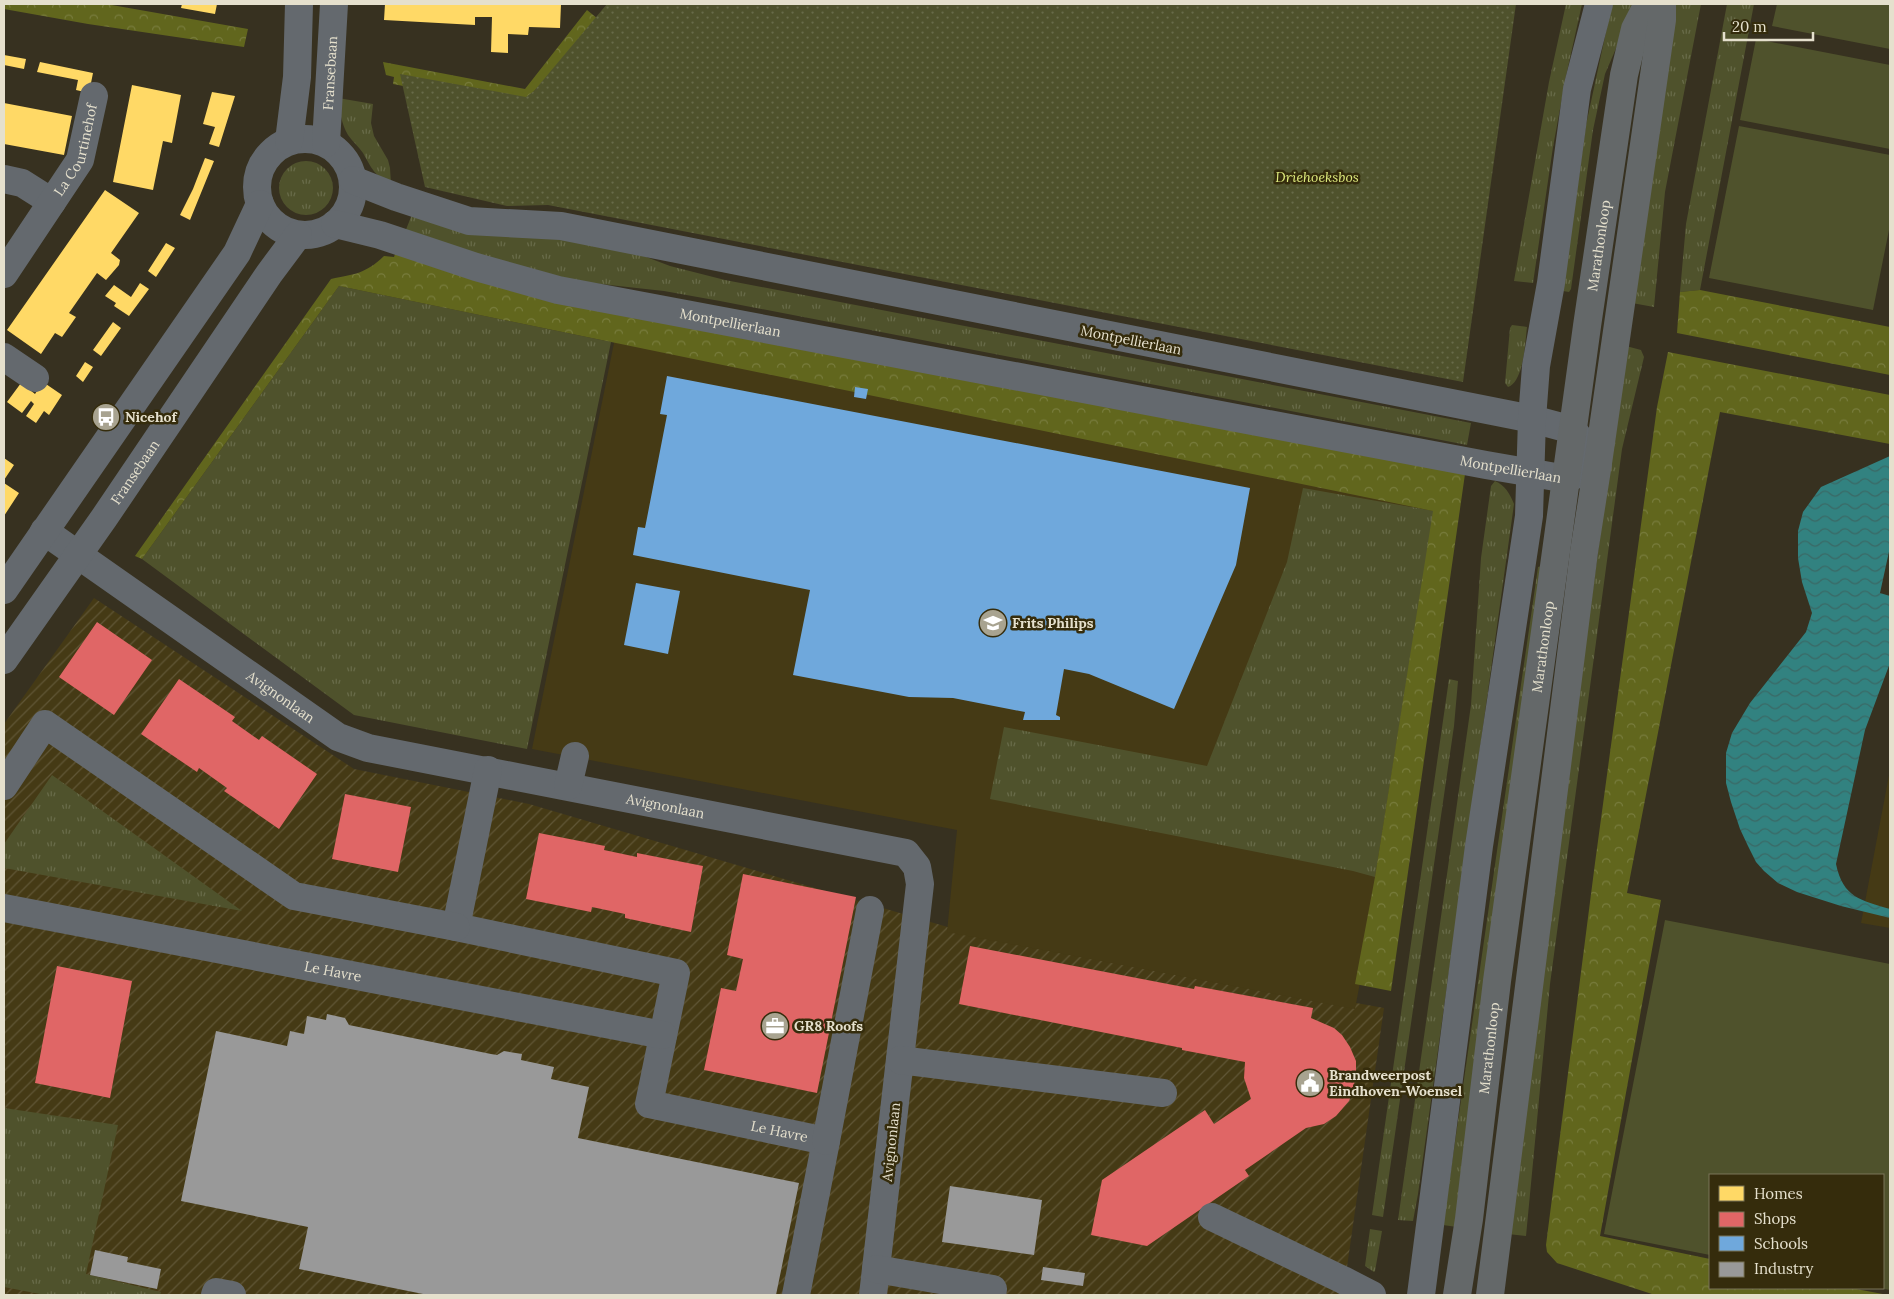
<svg xmlns="http://www.w3.org/2000/svg" width="1894" height="1299" viewBox="0 0 1894 1299" font-family="Lora,serif">
	<style>
		.industrial { fill: url(#industrial-furrows) }
		.built { fill: #453a15 }
		.grass { fill: url(#grass-tufts) }
		.forest { fill: url(#forest-crowns) }
		.park { fill: url(#park-dots) }
		.pitch { fill: #4f522c }
		.water { fill: url(#water-waves) }
		.homes { fill: #ffd966 }
		.shops { fill: #e06666 }
		.schools { fill: #6fa8dc }
		.industry { fill: #999 }
		.lines { fill: none; stroke-linecap: round; stroke-linejoin: round }
		.minor { stroke: #64696e; stroke-width: 28 }
		.major { stroke: #646869; stroke-width: 28 }
		.labels { text-anchor: middle; dominant-baseline: central; stroke-width: 5; stroke-linejoin: round; paint-order: stroke }
		.street-label { font-size: 14px; fill: #e5e0cd; stroke: #352c0c }
		.park-label { font-size: 14px; font-style: italic; fill: #dde97d; stroke: #352c0c }
		.poi-label { font-size: 14px; font-weight: bold; fill: #e5e0cd; stroke: #352c0c; text-anchor: start }
	</style>
	<defs>
		<pattern id="industrial-furrows" width="10" height="10" patternUnits="userSpaceOnUse" patternTransform="scale(1.25)"><rect width="10" height="10" fill="#453a15"/><path d="M-1 1l2-2M0 10L10 0M9 11l2-2" fill="none" stroke="#605636"/></pattern>
		<pattern id="grass-tufts" width="24" height="20" patternUnits="userSpaceOnUse" patternTransform="scale(1.25)"><rect width="24" height="20" fill="#4f522c"/><path d="M3 7l-1-3M5 7V3M7 7l1-3M15 17l-1-3M17 17v-4M19 17l1-3" fill="none" stroke="#686b49"/></pattern>
		<pattern id="forest-crowns" width="20" height="18" patternUnits="userSpaceOnUse" patternTransform="scale(1.25)"><rect width="20" height="18" fill="#61661d"/><path d="M2 6a3 3 0 1 1 6 0M12 15a3 3 0 1 1 6 0" fill="none" stroke="#787c3d"/></pattern>
		<pattern id="park-dots" width="8" height="8" patternUnits="userSpaceOnUse" patternTransform="scale(1.25)"><rect width="8" height="8" fill="#4f522c"/><path d="M2 2h.1M6 6h.1" fill="none" stroke="#686b49" stroke-width="1.8" stroke-linecap="round"/></pattern>
		<pattern id="water-waves" width="16" height="10" patternUnits="userSpaceOnUse" patternTransform="scale(1.25)"><rect width="16" height="10" fill="#328280"/><path d="M0 5q4-4 8 0t8 0" fill="none" stroke="#3a6966"/></pattern>
	</defs>
	<rect width="100%" height="100%" fill="#373120"/>
	<path class="industrial" d="M94,598L354,769L529,804L968,933L1384,1008L1343,1295H4V724Z"/>
	<path class="built" d="M615,338L1452,497L1355,1009L947,932L957,830L532,749Z
		M1890,770V928L1861,923Z"/>
	<path class="grass" d="M1566,4H1582L1566,76L1553,147L1533,283L1514,281L1549,82Z
		M1612,4H1635L1605,74L1593,130L1571,289L1569,292L1563,291L1586,125Z
		M1674,4H1701L1665,192L1654,307L1632,303Z
		M1727,4H1754L1700,290L1680,292L1686,224Z
		M338,98L373,104L371,123L374,136L388,160L390,168L391,184C374,175 372,169 363,153C359,147 352,141 348,135C341,123 340,111 338,98Z
		M279 188a27 27 0 1 1 54 0a27 27 0 1 1-54 0Z
		M413,212L548,235L641,255L670,266L725,280L1471,423L1467,445L720,301L664,291L564,280L405,232Z
		M339,286L611,342L527,749L354,715L142,559Z
		M1512,325L1527,327C1525,343 1524,381 1508,387L1505,383L1510,328Z
		M1626,346L1641,350L1644,357L1622,449L1550,984L1526,1236L1508,1234L1526,1081Z
		M1495,481C1505,485 1510,494 1514,504L1418,1194L1413,1221L1398,1220L1471,705L1481,558L1491,486Z
		M1303,488L1434,511L1375,877L1353,871L990,799L1004,727L1207,766L1287,562Z
		M1542,566L1457,1227L1443,1225L1538,567Z
		M1449,679L1458,681L1454,726L1383,1217L1372,1215Z
		M52,775L242,911L4,868V844Z
		M4,1108L118,1125L86,1274L161,1292L160,1295H45L4,1287Z
		M1370,1229L1382,1231L1375,1271L1374,1272L1365,1266Z"/>
	<path class="forest" d="M4,4H106L248,29L244,47L88,24L4,9Z
		M587,10L603,23L517,108L393,84L394,77L386,75L383,62L525,89Z
		M396,251L1465,474L1391,991L1355,984L1375,877L1433,511L339,286L142,559L135,556L331,279C355,274 365,274 384,256L394,257Z
		M1700,290L1890,327V375L1677,333L1680,292Z
		M1668,352L1890,395V444L1720,412L1627,893L1661,900L1600,1236L1710,1259V1288H1851L1888,1295H1655L1557,1263L1547,1252L1546,1245L1595,863L1657,407Z"/>
	<path class="park" d="M607,4H1516L1463,382L548,205L507,206L425,187L400,74L526,97L534,91Z"/>
	<path class="pitch" d="M1777,4H1890V49L1772,26Z
		M1756,39L1890,65V149L1740,120Z
		M1739,126L1890,155V225L1873,310L1709,278Z
		M1665,920L1890,964V1290L1879,1288H1883V1175H1710V1255L1604,1234Z"/>
	<path class="water" d="M1890,456V547L1880,593L1890,596V663L1865,730L1836,864C1843,898 1861,900 1890,909V918L1841,906L1797,892L1778,883L1764,871L1756,862L1748,846L1740,829L1731,802L1726,783V753L1732,733L1750,703L1806,632L1812,613L1802,582L1798,558V531L1803,512L1821,487Z"/>
	<path class="homes" d="M182,4H217L215,14L181,8Z
		M385,4H561L560,28L529,27L528,35L508,34V53L491,52L492,17H475V25L384,20Z
		M4,55L26,59L24,69L4,65Z
		M40,62L93,73L89,93L76,90L78,80L37,72Z
		M132,85L181,95L172,143L163,141L153,190L113,182Z
		M212,92L235,96L219,147L209,144L215,127L203,124Z
		M4,103L72,116L64,155L4,144Z
		M205,158L214,161L190,220L180,215L193,189Z
		M105,190L139,213L111,253L120,260L119,265L106,280L97,273L69,313L76,317L62,337L55,333L41,354L7,330Z
		M166,243L175,248L156,277L148,271Z
		M140,283L149,289L129,316L114,306L116,303L105,296L114,285L131,297Z
		M113,322L121,328L101,356L93,350Z
		M85,362L93,367L83,382L76,376Z
		M43,382L62,395L49,415L44,411L36,423L26,416L34,404L31,401L22,413L7,402L21,383L35,394Z
		M4,458L14,465L4,480Z
		M4,483L19,493L4,516Z"/>
	<path class="shops" d="M97,622L152,660L114,715L59,677Z
		M179,679L235,717L232,721L259,740L262,736L317,774L279,829L224,791L227,788L199,768L197,772L141,734Z
		M345,794L411,807L398,872L332,859Z
		M539,833L605,846L604,850L637,857V853L703,866L691,932L625,918V914L592,907L591,912L526,899Z
		M743,874L856,897L817,1093L704,1070L721,988L736,991L743,959L727,955Z
		M970,946L1194,989L1195,986L1313,1008L1311,1018L1334,1028L1342,1035L1350,1047L1356,1061V1073L1353,1091L1349,1101L1336,1116L1324,1124L1306,1128L1245,1170L1249,1176L1147,1246L1091,1235L1102,1180L1205,1110L1214,1124L1251,1099L1244,1078L1245,1062L1182,1050V1048L959,1004Z
		M57,966L132,981L110,1098L35,1083Z"/>
	<path class="schools" d="M667,376L1250,488L1236,565L1174,709L1089,674L1064,669L1056,715L1060,717V720H1023L1025,712L953,698L909,697L793,675L810,590L633,555L638,527L645,528L646,523L667,415L660,414Z
		M855,387L868,389L866,399L854,397Z
		M636,583L680,591L668,654L624,645Z"/>
	<path class="industry" d="M327,1014L345,1018L349,1025L491,1054L497,1055L504,1051L522,1054L521,1060L554,1067L551,1079L589,1087L578,1138L799,1183L776,1295H428L299,1269L308,1227L181,1201L216,1031L287,1046L290,1031L304,1034L307,1016L326,1020Z
		M950,1186L1042,1200L1034,1255L942,1242Z
		M95,1250L128,1257L127,1262L161,1269L157,1289L90,1275Z
		M1043,1267L1085,1273L1083,1286L1041,1280Z"/>
	<g class="lines">
		<g class="minor">
			<circle cx="305" cy="187" r="48"/>
			<path d="M289,141L297,77L299,4"/>
			<path id="s1" d="M326,143L334,4"/>
			<path d="M4,179L22,183L52,202"/>
			<path id="s2" d="M335,224L380,235L476,267L558,290L1486,465L1567,479L1598,463L1573,430L1532,419L561,226L469,221L396,197L353,180"/>
			<path id="s3" d="M4,274L80,160L94,96"/>
			<path d="M4,357L35,378"/>
			<path id="s4" d="M44,531L338,737L368,748L906,853L917,867L920,884L873,1295"/>
			<path d="M4,590L237,253L260,204"/>
			<path id="s5" d="M4,660L104,518L269,274L298,235"/>
			<path id="s6" d="M488,770L456,927L676,973L649,1104L826,1141L796,1295"/>
			<path d="M4,786L45,724L294,896L456,927"/>
			<path d="M568,786L575,756"/>
			<path id="s7" d="M4,908L663,1035"/>
			<path d="M900,1060L1163,1093"/>
			<path d="M826,1141L870,910"/>
			<path d="M1212,1217L1343,1280L1372,1295"/>
			<path d="M876,1269L993,1289L992,1295"/>
			<path d="M215,1295L216,1292L232,1295"/>
			<path d="M1421,1295L1479,846L1529,516L1532,419L1536,366L1551,283L1577,89L1599,4"/>
		</g>
		<g class="major">
			<path id="s8" d="M1457,1295L1469,1219L1497,981L1587,326L1624,75L1635,29L1648,4"/>
			<path d="M1490,1295L1584,552L1598,463L1662,20V4"/>
		</g>
	</g>
	<defs>
		<symbol id="bus-disc" viewBox="-11 -11 22 22"><circle r="9.5" fill="#a8a390" stroke="#352c0c"/><path d="M-5-6H5V4H4V6H2V4H-2V6H-4V4H-5ZM-3.5-4V0h7V-4ZM-3.5 1.2v1.5H-2V1.2ZM2 1.2v1.5H3.5V1.2Z" fill="#fff"/></symbol>
		<symbol id="school-disc" viewBox="-11 -11 22 22"><circle r="9.5" fill="#a8a390" stroke="#352c0c"/><path d="M0-5L7-2L0 1L-7-2ZM-4 1L0 2.5L4 1V4Q0 6-4 4Z" fill="#fff"/></symbol>
		<symbol id="office-disc" viewBox="-11 -11 22 22"><circle r="9.5" fill="#a8a390" stroke="#352c0c"/><path d="M-6-3h4V-5.5h4V-3h4V5H-6ZM-1-4.5V-3h2v-1.5ZM-6 0V1H6V0Z" fill="#fff"/></symbol>
		<symbol id="civic-disc" viewBox="-11 -11 22 22"><circle r="9.5" fill="#a8a390" stroke="#352c0c"/><path d="M-.6-6.5H3V-4.5H.6V-3L4-1V1h2V6H-6V1h2V-1L-.6-3ZM-1.2 2.5V6h2.4V2.5Z" fill="#fff"/></symbol>
	</defs>
	<g fill-rule="evenodd">
		<use href="#bus-disc" x="90" y="401" width="32" height="32"/>
		<use href="#school-disc" x="977" y="607" width="32" height="32"/>
		<use href="#office-disc" x="759" y="1010" width="32" height="32"/>
		<use href="#civic-disc" x="1294" y="1067" width="32" height="32"/>
	</g>
	<g class="labels">
		<g class="street-label">
			<text stroke="none"><textPath href="#s1" startOffset="70">Fransebaan</textPath></text>
			<text stroke="none"><textPath href="#s3" startOffset="145">La Courtinehof</textPath></text>
			<text stroke="none"><textPath href="#s8" startOffset="1059">Marathonloop</textPath></text>
			<text stroke="none"><textPath href="#s2" startOffset="408">Montpellierlaan</textPath></text>
			<text transform="translate(1131 340) rotate(11)">Montpellierlaan</text>
			<text stroke="none"><textPath href="#s2" startOffset="1202">Montpellierlaan</textPath></text>
			<text stroke="none"><textPath href="#s5" startOffset="229">Fransebaan</textPath></text>
			<text stroke="none"><textPath href="#s8" startOffset="654">Marathonloop</textPath></text>
			<text stroke="none"><textPath href="#s4" startOffset="289">Avignonlaan</textPath></text>
			<text stroke="none"><textPath href="#s4" startOffset="694">Avignonlaan</textPath></text>
			<text stroke="none"><textPath href="#s7" startOffset="335">Le Havre</textPath></text>
			<text stroke="none"><textPath href="#s8" startOffset="249">Marathonloop</textPath></text>
			<text stroke="none"><textPath href="#s6" startOffset="652">Le Havre</textPath></text>
			<text transform="translate(891 1142) rotate(-84)">Avignonlaan</text>
		</g>
		<g class="park-label">
			<text x="1317" y="177">Driehoeksbos</text>
		</g>
		<g class="poi-label">
			<text x="125" y="417">Nicehof</text>
			<text x="1012" y="623">Frits Philips</text>
			<text x="794" y="1026">GR8 Roofs</text>
			<text x="1329" y="1075">Brandweerpost<tspan x="1329" dy="16">Eindhoven-Woensel</tspan></text>
		</g>
	</g>
	<rect width="1894" height="1299" fill="none" stroke="#e5e0cd" stroke-width="10"/>
	<rect x="1709" y="1174" width="175" height="115" fill="#352c0c" stroke="#7b7459"/>
	<rect x="1719" y="1186" width="25" height="15" fill="#ffd966" stroke="#7b7459"/>
	<text x="1754" y="1199" font-size="15" fill="#e5e0cd">Homes</text>
	<rect x="1719" y="1212" width="25" height="15" fill="#e06666" stroke="#7b7459"/>
	<text x="1754" y="1224" font-size="15" fill="#e5e0cd">Shops</text>
	<rect x="1719" y="1236" width="25" height="15" fill="#6fa8dc" stroke="#7b7459"/>
	<text x="1754" y="1249" font-size="15" fill="#e5e0cd">Schools</text>
	<rect x="1719" y="1262" width="25" height="15" fill="#999999" stroke="#7b7459"/>
	<text x="1754" y="1274" font-size="15" fill="#e5e0cd">Industry</text>
	<path d="M1724 32v8h89v-8" fill="none" stroke="#e5e0cd" stroke-width="2.5"/>
	<text x="1732" y="32" font-size="15" fill="#e5e0cd" stroke="#352c0c" stroke-width="4" paint-order="stroke">20 m</text>
</svg>
